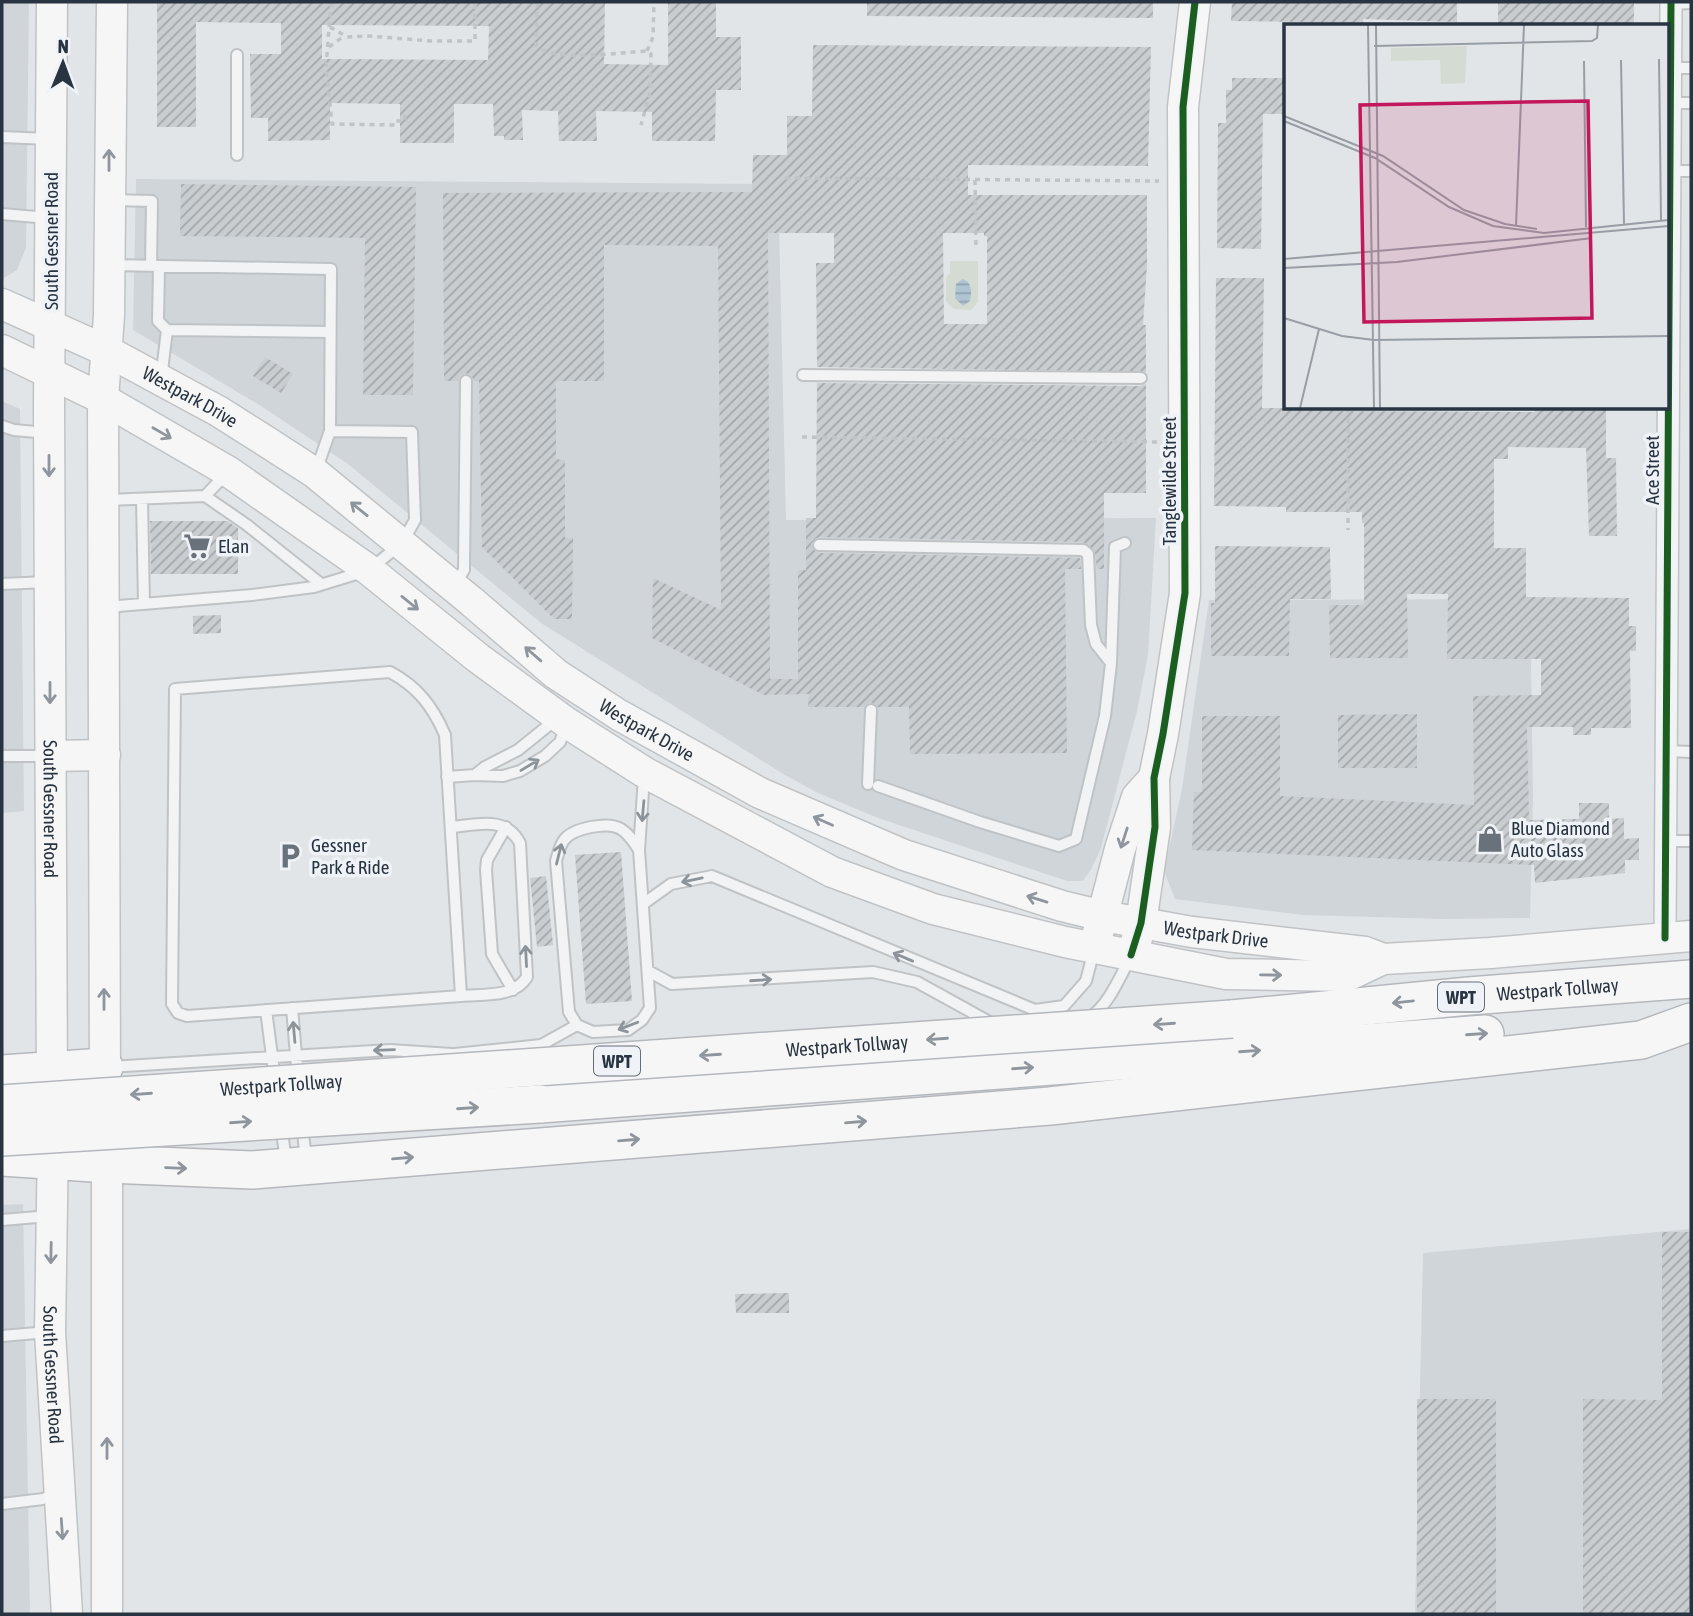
<svg xmlns="http://www.w3.org/2000/svg" width="1693" height="1616" viewBox="0 0 1693 1616" font-family="'Asap Condensed',sans-serif">
	<style>
		.built { fill: #d0d5da }
		.park { fill: #d4dbd2 }
		.water { fill: url(#water-rules) }
		.building { fill: url(#building-hatch); fill-rule: evenodd }
		.lines { fill: none; stroke-linecap: round; stroke-linejoin: round }
		.lane-casing { stroke: #c0c3c5; stroke-width: 14 }
		.street-casing { stroke: #c0c3c5; stroke-width: 24 }
		.secondary-casing { stroke: #c0c3c5; stroke-width: 33 }
		.highway-casing { stroke: #b4b8bc; stroke-width: 40 }
		.path { stroke: #c1c4c7; stroke-width: 3.5; stroke-dasharray: 5 5; stroke-linecap: butt }
		.lane { stroke: #f1f3f4; stroke-width: 10 }
		.street { stroke: #f1f3f4; stroke-width: 21 }
		.secondary { stroke: #f6f6f6; stroke-width: 30 }
		.highway { stroke: #f6f6f6; stroke-width: 37 }
		.highway-bridge-casing { stroke: #b4b8bc; stroke-width: 40; stroke-linecap: butt }
		.highway-bridge { stroke: #f6f6f6; stroke-width: 37 }
		.cycleway-casing { stroke: #eff3f7; stroke-width: 11 }
		.cycleway { stroke: #1b5e20; stroke-width: 7 }
		.oneway { stroke: #8f959c }
		.oneway2 { stroke: #8c949a }
		.labels { text-anchor: middle; dominant-baseline: central; stroke-width: 7; stroke-linejoin: round; paint-order: stroke }
		.shield { fill: #eff3f7; stroke: #646d78; stroke-width: 2 }
		.shield-label { font-size: 18px; font-weight: bold; fill: #283441 }
		.street-label { font-size: 19px; fill: #283441; stroke: #eff3f7 }
		.poi-label { font-size: 19px; fill: #283441; stroke: #eff3f7; text-anchor: start }
		.inset-road { fill: none; stroke: #989ea5; stroke-width: 2 }
		.view { fill: #c2185b; fill-opacity: 0.15; stroke: #c2185b; stroke-width: 3.5 }
		.inset-edge { fill: none; stroke: #283441; stroke-width: 3.5 }
	</style>
	<defs>
		<pattern id="water-rules" width="6" height="5" patternUnits="userSpaceOnUse" patternTransform="scale(1.75)"><rect width="6" height="5" fill="#b0c5d3"/><path d="M0 2.5h6" fill="none" stroke="#8fa1ad"/></pattern>
		<pattern id="building-hatch" width="6" height="6" patternUnits="userSpaceOnUse" patternTransform="scale(1.75)"><rect width="6" height="6" fill="#cacdcf"/><path d="M-1 1l2-2M0 6l6-6M5 7l2-2" fill="none" stroke="#a4a7aa"/></pattern>
	</defs>
	<rect width="100%" height="100%" fill="#e2e5e7"/>
	<path class="built" d="M2,2H29L26,248L17,270L4,278L2,277Z
		M136,179L778,184L786,520L1156,518L1148,655L1137,711L1101,848L1092,868L1083,881H1067L878,818L818,793L785,775L541,623L348,464L261,406L133,330Z
		M2,401L20,409L24,811L2,813Z
		M1530,599L1533,797L1530,918L1443,919L1303,915L1175,899L1164,871L1182,789L1209,600Z
		M23,1204L30,1614H2V1205Z
		M1691,1229V1614H1415L1423,1253Z"/>
	<path class="park" d="M950,261H978V302L971,310L954,309L946,302V278L950,273Z"/>
	<path class="water" d="M963,279C972,283 972,291 970,301L963,306L955,298L956,284Z"/>
	<path class="building" d="M157,2H605L604,64L668,65V2H716V37H741V90H716L715,141H652V112L596,111L597,141H559L558,111L522,110L523,140H504V136H494L493,104H454V143H400V104L330,103V140L268,141V118H251L250,54H281V23L196,22V127H157ZM322,25L489,26L488,60L322,59Z
		M867,2H1153V18L867,16Z
		M1232,2H1457V22L1363,19V26H1302V22L1231,21Z
		M1498,2H1634V26H1498Z
		M813,45L1151,47L1148,166L968,165V195H1147V265L1143,325H1146V372L817,367L816,263H834V233H768L770,679H798V570H806V518H816L817,383L1141,386L1146,384V493H1104V569H1097L1095,551L1083,542L819,537L815,539L811,544L813,549L819,553L1080,558L1081,569H1065L1067,753L910,754L909,707H878L871,702L864,707H808L809,694L764,695L652,638L653,578L721,610L718,246L604,245V381H556V459L565,460V538H573L572,619H554L482,547L479,381H474L471,375L465,373L460,376L458,381H444L443,193L752,192L753,155H787V116H812ZM943,233H984V236H987V324H944Z
		M1232,78H1285V114H1263L1261,249L1217,248L1218,123H1226V90H1232Z
		M181,184L416,187L413,395H363L365,238L180,236Z
		M1216,278H1264L1262,408H1340V411L1535,412V408H1606V458H1616L1617,536H1589L1586,448L1508,447V459H1494V548H1526V597L1629,598V626H1636V651H1630L1631,728H1591V735H1573V727H1527L1529,820L1579,819V803H1609V819L1624,818V839L1639,838V860H1625V873L1535,883L1534,865L1192,850L1194,792H1202V716H1280V796L1474,805L1473,696L1541,695V659H1447L1448,594H1407L1408,658H1330L1329,605H1364V523H1362V512H1286V507L1214,506Z
		M265,357L293,374L281,393L253,376Z
		M150,521H227L238,528V574H151Z
		M1215,546L1330,547L1331,599H1290L1289,656H1211V603H1215Z
		M221,615V633L193,634V616Z
		M1417,714V768H1338V715Z
		M621,852L632,1001L586,1004L575,855Z
		M546,876L553,945L537,947L530,878Z
		M1662,1232H1691V1614H1583V1399L1662,1400Z
		M789,1293V1313H736L735,1294Z
		M1417,1399H1496V1614H1417Z"/>
	<g class="lines">
		<defs>
			<path id="lane" d="M1671,4L1691,3
				M1670,68H1691
				M1670,103H1691
				M2,137L49,139
				M237,155V55
				M1670,171H1691
				M112,200L152,201L151,266
				M2,214L48,218
				M110,265L331,269L330,431L316,471
				M159,267L158,321L167,330L161,379
				M167,330L330,332
				M803,375L1141,378
				M2,426L14,430L47,433
				M205,496L247,525L321,584
				M142,499L144,604
				M107,500L205,496L228,472
				M819,545L1083,550L1088,554L1091,625L1096,644L1111,663
				M2,584L47,582
				M455,584L464,570L466,381
				M106,607L252,595L314,587L369,570L402,543L415,520L412,432L330,431
				M1667,751L1691,752
				M2,756H48
				M447,777L475,775L503,776L520,771L545,756L560,742L567,723L549,725L518,750L485,767L475,775
				M868,784L871,710
				M878,786L980,822L1059,846L1076,839L1105,716L1111,663L1115,547L1125,543
				M451,827C477,825 505,815 520,843L527,977C514,998 483,994 461,996L187,1016L178,1013L172,1004L175,689L390,672C418,687 433,707 445,735L461,996
				M506,827L487,860L486,870L492,954L513,990
				M1666,841H1691
				M639,850C634,842 629,834 621,829C608,821 573,828 564,840C560,845 558,854 556,861L569,1012L577,1025L593,1032L628,1030L642,1020L650,1008L639,850L644,777
				M643,904L671,884L712,876L1035,1010L1064,1006L1086,981L1094,950
				M648,971L672,984L873,972L917,982L993,1024
				M292,1008L298,1079
				M266,1010L273,1064
				M1088,1019C1108,1006 1119,979 1130,958
				M445,1055L541,1045L577,1025
				M109,1067L390,1050L452,1054
				M302,1123L306,1160
				M281,1125L286,1161
				M2,1220L49,1216
				M2,1336L48,1332
				M2,1504L43,1499L57,1493"/>
			<path id="street" d="M1665,938L1671,2"/>
			<g id="secondary">
				<path id="s1" d="M52,2L49,408L52,1093"/>
				<path id="s2" d="M2,304L107,351L218,411L267,442L315,473L471,601L556,674L619,715L760,793L904,855L1062,906L1103,916L1192,932L1365,952L1383,959"/>
				<path d="M2,350L103,399L229,472L369,570L478,658L567,723L644,772L832,872L933,909L1065,942L1226,974L1347,976L1383,959L1490,953L1691,936"/>
				<path d="M51,756L105,755"/>
				<path d="M1098,933L1120,849L1137,797L1154,778"/>
				<path d="M1136,942L1141,923L1155,827L1154,778L1163,734L1185,593L1183,107L1195,2"/>
				<path d="M105,1089L103,399L109,315L112,2"/>
				<path id="s3" d="M53,1139L50,1332L67,1614"/>
				<path d="M107,1142V1614"/>
			</g>
			<g id="highway">
				<path id="s4" d="M1232,1019L1469,996L1691,979"/>
				<path d="M2,1074L104,1067"/>
				<path d="M540,1104L1485,1034"/>
				<path d="M2,1157L108,1164L252,1170L1050,1106L1641,1040L1691,1022"/>
			</g>
		</defs>
		<use href="#lane" class="lane-casing"/>
		<use href="#street" class="street-casing"/>
		<use href="#secondary" class="secondary-casing"/>
		<use href="#highway" class="highway-casing"/>
		<path class="path" d="M331,2L326,67L332,124L395,125L396,121H405L404,111
			M537,2L536,45C549,63 624,52 647,51L651,54L650,92L641,125
			M330,27L347,37L369,36L431,41H475V2
			M329,47L344,36
			M647,51L653,37L654,2
			M785,178L1159,181
			M975,180L976,248
			M1348,408V530
			M802,437L1157,442"/>
		<use href="#lane" class="lane"/>
		<use href="#street" class="street"/>
		<use href="#secondary" class="secondary"/>
		<use href="#highway" class="highway"/>
		<defs>
			<g id="highway-bridge">
				<path id="s5" d="M2,1104L1232,1019"/>
				<path d="M2,1137L540,1104"/>
			</g>
		</defs>
		<use href="#highway-bridge" class="highway-bridge-casing"/>
		<use href="#highway-bridge" class="highway-bridge"/>
		<defs>
			<path id="cycleway" d="M1665,938L1671,2
				M1131,955L1141,923L1155,827L1154,778L1163,734L1185,593L1183,107L1195,2"/>
		</defs>
		<use href="#cycleway" class="cycleway-casing"/>
		<use href="#cycleway" class="cycleway"/>
	</g>
	<defs><path id="oneway-shaft" d="M-6 0H5M1.5-3L5.5 0L1.5 3" fill="none" stroke-width="1.6" stroke-linecap="round" stroke-linejoin="round" transform="scale(1.75)"/></defs>
	<g class="oneway">
		<use href="#oneway-shaft" transform="translate(109 160) rotate(-90)"/>
		<use href="#oneway-shaft" transform="translate(162 433) rotate(30)"/>
		<use href="#oneway-shaft" transform="translate(49 466) rotate(90)"/>
		<use href="#oneway-shaft" transform="translate(359 509) rotate(-141)"/>
		<use href="#oneway-shaft" transform="translate(410 603) rotate(39)"/>
		<use href="#oneway-shaft" transform="translate(533 654) rotate(-139)"/>
		<use href="#oneway-shaft" transform="translate(50 693) rotate(90)"/>
		<use href="#oneway-shaft" transform="translate(823 821) rotate(-156)"/>
		<use href="#oneway-shaft" transform="translate(1124 838) rotate(108)"/>
		<use href="#oneway-shaft" transform="translate(1037 899) rotate(-163)"/>
		<use href="#oneway-shaft" transform="translate(1271 975) rotate(1)"/>
		<use href="#oneway-shaft" transform="translate(104 999) rotate(-90)"/>
		<use href="#oneway-shaft" transform="translate(1403 1002) rotate(174)"/>
		<use href="#oneway-shaft" transform="translate(1164 1024) rotate(176)"/>
		<use href="#oneway-shaft" transform="translate(1477 1034) rotate(-4)"/>
		<use href="#oneway-shaft" transform="translate(937 1039) rotate(176)"/>
		<use href="#oneway-shaft" transform="translate(1250 1051) rotate(-4)"/>
		<use href="#oneway-shaft" transform="translate(710 1055) rotate(176)"/>
		<use href="#oneway-shaft" transform="translate(1023 1068) rotate(-4)"/>
		<use href="#oneway-shaft" transform="translate(141 1094) rotate(176)"/>
		<use href="#oneway-shaft" transform="translate(468 1108) rotate(-4)"/>
		<use href="#oneway-shaft" transform="translate(241 1122) rotate(-4)"/>
		<use href="#oneway-shaft" transform="translate(856 1122) rotate(-5)"/>
		<use href="#oneway-shaft" transform="translate(629 1140) rotate(-5)"/>
		<use href="#oneway-shaft" transform="translate(403 1158) rotate(-5)"/>
		<use href="#oneway-shaft" transform="translate(176 1168) rotate(2)"/>
		<use href="#oneway-shaft" transform="translate(51 1253) rotate(91)"/>
		<use href="#oneway-shaft" transform="translate(107 1448) rotate(-90)"/>
		<use href="#oneway-shaft" transform="translate(62 1529) rotate(86)"/>
	</g>
	<g class="oneway2">
		<use href="#oneway-shaft" transform="translate(530 765) rotate(-31)"/>
		<use href="#oneway-shaft" transform="translate(643 811) rotate(95)"/>
		<use href="#oneway-shaft" transform="translate(559 854) rotate(-76)"/>
		<use href="#oneway-shaft" transform="translate(692 880) rotate(168)"/>
		<use href="#oneway-shaft" transform="translate(526 956) rotate(-93)"/>
		<use href="#oneway-shaft" transform="translate(903 957) rotate(-157)"/>
		<use href="#oneway-shaft" transform="translate(761 980) rotate(-4)"/>
		<use href="#oneway-shaft" transform="translate(628 1026) rotate(159)"/>
		<use href="#oneway-shaft" transform="translate(294 1032) rotate(-95)"/>
		<use href="#oneway-shaft" transform="translate(384 1050) rotate(178)"/>
	</g>
	<defs>
		<symbol id="supermarket-bare" viewBox="-9 -9 18 18"><path d="M-6-5.5h2.5l.6 2H6L4.5 2H-2.5L-4.4-4H-6ZM-1.5 3.2a1.3 1.3 0 1 0 .1 0ZM3 3.2a1.3 1.3 0 1 0 .1 0Z" fill="#69727b" stroke="#eff3f7" stroke-width="2.5" paint-order="stroke"/></symbol>
		<symbol id="shop-bare" viewBox="-9 -9 18 18"><path d="M-5-2.5h2.3a2.7 3.5 0 0 1 5.4 0H5L5.5 6h-11ZM-1.5-2.5h3a1.5 2.3 0 0 0-3 0Z" fill="#69727b" stroke="#eff3f7" stroke-width="2.5" paint-order="stroke"/></symbol>
		<symbol id="parking-bare" viewBox="-9 -9 18 18"><path d="M-3.5-5.5H1a3.5 3.5 0 0 1 0 7H-1V5.5H-3.5ZM-1-3.4V-.6H.8a1.4 1.4 0 0 0 0-2.8Z" fill="#69727b" stroke="#eff3f7" stroke-width="2.5" paint-order="stroke"/></symbol>
	</defs>
	<g fill-rule="evenodd">
		<use href="#supermarket-bare" x="178" y="527" width="38" height="38"/>
		<use href="#shop-bare" x="1471" y="820" width="38" height="38"/>
		<use href="#parking-bare" x="271" y="837" width="38" height="38"/>
	</g>
	<g class="labels">
		<g class="shield">
			<rect x="1438" y="982.5" width="46" height="29" rx="5"/>
			<rect x="594" y="1046.5" width="46" height="29" rx="5"/>
		</g>
		<g class="shield-label">
			<text x="1461" y="997">WPT</text>
			<text x="617" y="1061">WPT</text>
		</g>
		<g class="street-label">
			<text transform="translate(51 241) rotate(-90)">South Gessner Road</text>
			<text stroke="none"><textPath href="#s2" startOffset="210">Westpark Drive</textPath></text>
			<text transform="translate(1652 470) rotate(-90)">Ace Street</text>
			<text transform="translate(1169 481) rotate(-90)">Tanglewilde Street</text>
			<text stroke="none"><textPath href="#s2" startOffset="777">Westpark Drive</textPath></text>
			<text stroke="none"><textPath href="#s1" startOffset="807">South Gessner Road</textPath></text>
			<text stroke="none"><textPath href="#s2" startOffset="1386">Westpark Drive</textPath></text>
			<text stroke="none"><textPath href="#s4" startOffset="327">Westpark Tollway</textPath></text>
			<text stroke="none"><textPath href="#s5" startOffset="847">Westpark Tollway</textPath></text>
			<text stroke="none"><textPath href="#s5" startOffset="280">Westpark Tollway</textPath></text>
			<text stroke="none"><textPath href="#s3" startOffset="236">South Gessner Road</textPath></text>
		</g>
		<g class="poi-label">
			<text x="218" y="546">Elan</text>
			<text x="1511" y="828">Blue Diamond<tspan x="1511" dy="22">Auto Glass</tspan></text>
			<text x="311" y="845">Gessner<tspan x="311" dy="22">Park &amp; Ride</tspan></text>
		</g>
	</g>
	<g transform="translate(1284 24)">
		<rect width="385" height="385" fill="#e2e5e7"/>
		<path d="M183,22L181,59L157,60L156,36L107,37V24Z" fill="#d4dbd2"/>
		<path class="inset-road" d="M84,1L90,384M92,1L96,384M90,22L308,17L313,14L314,1M375,35L377,197M337,36L340,200M300,37L302,203M0,92L99,132L180,186L221,200L253,205M0,97L91,134L165,183L209,202L260,209L385,196M232,202L240,1M0,235L385,202M0,244L113,238L308,214M0,294L58,312L90,316L385,312M16,384L35,305"/>
		<path class="view" d="M304,77L308,294L80,298L76,81Z"/>
		<rect width="385" height="385" class="inset-edge"/>
	</g>
	<rect width="1693" height="1616" fill="none" stroke="#283441" stroke-width="7"/>
	<g transform="translate(63 63) rotate(1)" stroke="#eff3f7" stroke-width="5" paint-order="stroke">
	<path d="M0-5L12 26L0 18L-12 26Z" fill="#283441"/>
	<text y="-10" font-size="19" font-weight="bold" text-anchor="middle" fill="#283441">N</text>
	</g>
</svg>
